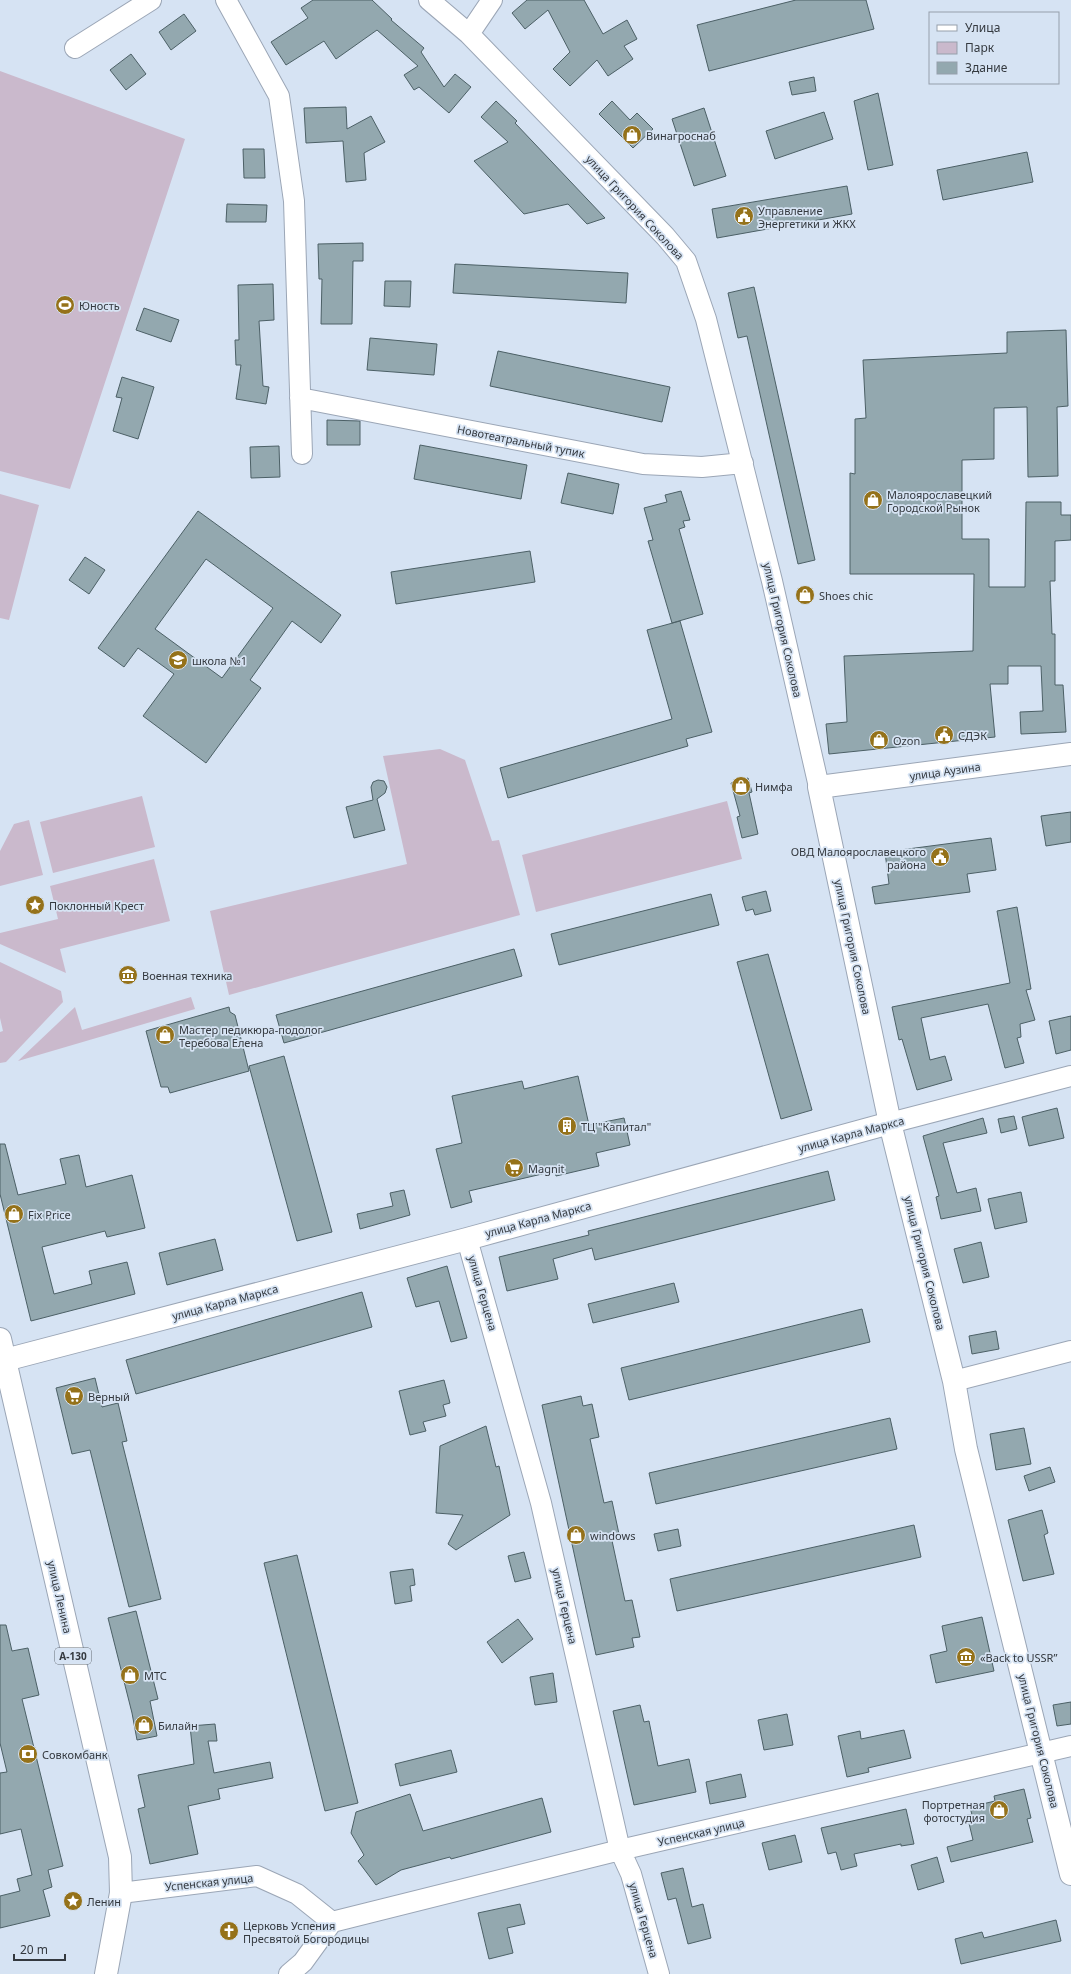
<svg xmlns="http://www.w3.org/2000/svg" width="1071" height="1974" viewBox="0 0 1071 1974" font-family="'Noto Sans',sans-serif">
	<style>
		.green { fill: #cab9cc }
		.building { fill: #93a8af; stroke: #4c6066; fill-rule: evenodd }
		.lines { fill: none; stroke-linecap: round; stroke-linejoin: round }
		.minor-casing { stroke: #9ba6b6; stroke-width: 22 }
		.tertiary-casing { stroke: #9ba6b6; stroke-width: 24 }
		.secondary-casing { stroke: #9ba6b6; stroke-width: 24 }
		.primary-casing { stroke: #9ba6b6; stroke-width: 24 }
		.minor { stroke: #fff; stroke-width: 20 }
		.tertiary { stroke: #fff; stroke-width: 22 }
		.secondary { stroke: #fff; stroke-width: 22 }
		.primary { stroke: #fff; stroke-width: 22 }
		.labels { text-anchor: middle; dominant-baseline: central; stroke-width: 3.5; stroke-linejoin: round; paint-order: stroke }
		.shield { fill: #d6e3f3; stroke: #656c75; stroke-width: 1 }
		.shield-label { font-size: 10px; font-weight: bold; fill: #34393f }
		.poi-label { font-size: 11px; fill: #34393f; stroke: #d6e3f3; text-anchor: start }
		.street-label { font-size: 11px; fill: #34393f; stroke: #d6e3f3 }
	</style>
	<rect width="100%" height="100%" fill="#d6e3f3"/>
	<path class="green" d="M0,71L185,139L70,489L0,471Z
		M0,494L39,505L9,620L0,618Z
		M440,749L465,760L492,841L499,840L520,915L229,995L210,911L407,864L383,756Z
		M142,796L155,847L53,873L40,822Z
		M727,801L742,859L536,912L522,855Z
		M29,820L43,875L0,886V851L14,824Z
		M154,859L170,921L60,949L66,973L0,944V933L58,919L50,886Z
		M0,962L61,991L63,1002L6,1062L0,1063V1032L3,1031L0,1018Z
		M191,997L195,1009L18,1061L75,1007L82,1030Z"/>
	<path class="building" d="M313,0H372L392,19L391,20L424,48L421,52L444,87L455,74L471,87L449,113L419,87L414,90L404,75L418,66L377,30L336,59L324,41L286,65L271,42L308,18L301,8Z
		M527,0H584L603,34L627,20L637,39L624,46L633,59L608,76L597,60L570,86L553,69L570,52L548,10L525,29L512,13Z
		M796,0H866L874,29L709,71L697,25Z
		M184,14L196,31L171,50L159,32Z
		M131,54L146,74L126,90L110,70Z
		M814,77L816,91L792,95L789,82Z
		M878,93L893,165L868,170L854,101Z
		M496,101L517,121L515,123L605,218L587,224L568,204L524,214L474,161L508,142L481,117Z
		M612,101L630,120L637,113L653,129L633,148L599,114Z
		M346,107L347,129L371,116L385,142L364,153L366,180L346,182L343,141L306,143L304,108Z
		M704,108L726,176L694,186L672,119Z
		M824,112L833,139L775,159L766,131Z
		M243,149H264L265,178H244Z
		M1027,152L1033,182L943,200L937,170Z
		M847,186L852,214L717,238L712,209Z
		M227,204L267,205L266,222H226Z
		M363,243V261H353L352,324H321L322,279H319L318,244Z
		M455,264L628,273L626,303L453,293Z
		M385,281H411L410,307L384,306Z
		M273,284L274,320L259,321L263,386L269,387L266,404L236,399L241,365H236L235,340H239L238,285Z
		M754,287L815,560L798,564L747,336L738,338L728,293Z
		M144,308L179,320L171,342L136,330Z
		M1066,330L1068,406L1057,407L1058,476L1028,477L1027,407L994,408V459L962,460V539H989V587H1025L1026,502H1061V515H1071V540L1055,541V581H1050L1052,634H1055V685H1063L1066,732L1021,734L1020,712L1043,711L1041,666H1008V684H990L995,737L829,754L826,724L847,722L844,656L973,651L974,574H850V473L855,474V419L866,418L863,360L1007,353V332Z
		M370,338L437,344L434,375L367,370Z
		M498,351L670,387L662,422L490,386Z
		M122,377L154,387L138,439L113,431L122,398L116,397Z
		M327,420L360,421V445H327Z
		M420,445L527,465L521,499L414,479Z
		M279,446L280,477L251,478L250,447Z
		M568,473L619,484L613,514L561,503Z
		M681,491L690,520L683,521L685,527L679,529L703,614L672,623L648,541L653,540L644,508L667,502L665,495Z
		M198,511L341,615L321,643L292,621L250,680L261,688L206,763L143,716L174,674L138,648L124,667L98,648ZM206,559L273,608L222,678L155,629Z
		M530,551L535,582L396,604L391,572Z
		M85,557L105,570L89,594L69,580Z
		M680,621L712,732L686,739L688,746L508,798L500,768L672,719L647,630Z
		M748,778L752,792L749,793L758,834L742,838L737,817L740,816L731,783Z
		M378,780L384,781L387,787L385,793L377,799L385,830L354,838L346,807L373,800L371,787L373,782Z
		M1071,812V842L1046,846L1041,816Z
		M991,838L996,870L967,874L970,892L875,904L872,887L889,884L885,852Z
		M766,891L771,911L755,915L753,909L746,911L742,897Z
		M711,894L719,925L559,965L551,934Z
		M1017,907L1031,989L1026,990L1035,1020L1020,1024L1021,1037L1017,1038L1024,1063L1005,1068L988,1004L921,1018L930,1060L945,1056L952,1080L917,1090L902,1039L899,1040L892,1007L1010,983L997,911Z
		M514,949L522,976L284,1043L276,1015Z
		M768,954L812,1110L781,1119L737,962Z
		M229,1007L230,1012L235,1015L249,1071L170,1093L168,1087H161L146,1031Z
		M1071,1016V1050L1056,1054L1049,1021Z
		M284,1056L332,1232L297,1241L249,1066Z
		M578,1076L589,1125L624,1118L630,1145L596,1153L599,1166L556,1176L555,1171L469,1191L472,1202L451,1208L436,1149L462,1143L452,1096L522,1081L524,1089Z
		M1057,1108L1064,1138L1029,1146L1022,1117Z
		M1014,1116L1017,1129L1001,1133L998,1119Z
		M983,1118L987,1133L943,1143L957,1193L976,1188L981,1211L941,1219L936,1197L939,1196L923,1136Z
		M0,1144H5L18,1195L66,1184L60,1159L79,1155L86,1187L132,1175L145,1228L107,1237L105,1231L42,1247L54,1294L92,1284L89,1271L127,1262L135,1294L31,1321L0,1194Z
		M828,1171L835,1200L595,1260L592,1248L553,1259L558,1279L507,1291L499,1257L589,1235L588,1231Z
		M404,1190L410,1215L360,1229L357,1214L393,1206L390,1193Z
		M1021,1192L1027,1222L995,1229L988,1199Z
		M215,1239L223,1270L167,1285L159,1253Z
		M981,1242L989,1277L963,1283L954,1249Z
		M447,1266L467,1338L451,1342L439,1301L416,1307L407,1278Z
		M674,1283L679,1302L593,1323L588,1304Z
		M362,1292L372,1327L136,1394L126,1360Z
		M862,1309L870,1342L629,1400L621,1368Z
		M996,1331L999,1349L972,1354L969,1336Z
		M95,1378L102,1407L118,1403L127,1441L122,1442L161,1599L129,1607L90,1450L72,1454L56,1388Z
		M444,1380L450,1403L443,1405L446,1416L423,1422L426,1431L410,1435L399,1391Z
		M581,1396L583,1406L592,1404L599,1437L590,1439L604,1503L612,1501L619,1534L611,1536L625,1601L632,1600L640,1637L632,1638L634,1647L596,1655L542,1405Z
		M890,1418L897,1449L656,1504L649,1473Z
		M486,1426L496,1467L499,1466L510,1515L456,1550L448,1544L463,1515L436,1513L440,1446Z
		M1024,1428L1031,1464L996,1470L990,1434Z
		M1050,1467L1055,1482L1029,1491L1024,1476Z
		M1042,1510L1048,1533L1044,1535L1054,1574L1023,1581L1008,1520Z
		M914,1525L921,1557L677,1611L670,1579Z
		M678,1529L681,1546L658,1551L654,1534Z
		M524,1552L531,1578L515,1582L508,1556Z
		M297,1555L358,1803L325,1811L264,1563Z
		M413,1569L415,1585L410,1586L412,1601L395,1604L390,1572Z
		M136,1611L158,1699L150,1701L157,1736L137,1740L132,1713L108,1618Z
		M982,1617L994,1671L936,1683L930,1655L947,1651L942,1626Z
		M518,1619L533,1639L502,1663L487,1642Z
		M0,1625H6L12,1651L28,1648L39,1695L22,1699L63,1866L48,1870L52,1887L43,1890L50,1916L0,1928V1896L20,1891L17,1879L32,1875L21,1829L0,1834V1773L7,1772L0,1743Z
		M553,1673L557,1702L535,1705L530,1677Z
		M1071,1702V1724L1057,1726L1053,1705Z
		M640,1705L644,1722L649,1721L658,1766L689,1759L696,1792L634,1805L613,1711Z
		M787,1714L793,1745L764,1750L758,1720Z
		M215,1724L217,1741H208L214,1773L270,1762L273,1778L218,1789L220,1799L188,1806L198,1854L150,1864L138,1809L145,1807L138,1775L194,1764L190,1726Z
		M904,1730L911,1758L868,1768L869,1772L847,1777L838,1736L860,1731L861,1739Z
		M451,1750L457,1772L400,1786L395,1764Z
		M741,1774L746,1797L710,1804L706,1782Z
		M1024,1789L1031,1818L1027,1819L1033,1842L951,1862L947,1847L973,1840L967,1815H972L970,1807L995,1801L994,1796Z
		M410,1794L423,1831L542,1798L551,1832L451,1859L450,1857L401,1870L376,1885L358,1861L364,1855L351,1833L356,1812Z
		M906,1809L914,1844L901,1846V1844L854,1854L857,1866L841,1870L836,1852L828,1854L821,1828Z
		M795,1835L802,1862L769,1870L762,1843Z
		M937,1857L944,1882L918,1890L911,1865Z
		M683,1868L692,1907L703,1904L711,1938L688,1944L676,1898L668,1900L661,1873Z
		M520,1904L525,1924L507,1928L513,1953L489,1959L478,1913Z
		M1056,1920L1061,1941L961,1964L955,1939L982,1932L984,1938Z"/>
	<g class="lines">
		<defs>
			<path id="minor" d="M226,0L279,96L294,201L302,454
				M429,0L469,34L665,236L686,261L706,319L772,581L819,787
				M469,34L492,0
				M75,48L151,0
				M300,398L643,464L702,467L743,463
				M890,1123L1071,1076
				M467,1239L541,1503L620,1850L631,1874L659,1974
				M954,1381L1071,1351
				M121,1893L257,1876L297,1894L332,1922
				M289,1974L303,1962L332,1922L620,1850L1071,1746"/>
			<path id="tertiary" d="M890,1123L954,1381L966,1449L1071,1874"/>
			<path id="secondary" d="M5,1360L467,1239L890,1123L819,787L1071,754"/>
			<path id="primary" d="M0,1339L120,1857L121,1893L106,1974"/>
		</defs>
		<use href="#minor" class="minor-casing"/>
		<use href="#tertiary" class="tertiary-casing"/>
		<use href="#secondary" class="secondary-casing"/>
		<use href="#primary" class="primary-casing"/>
		<use href="#minor" class="minor"/>
		<use href="#tertiary" class="tertiary"/>
		<use href="#secondary" class="secondary"/>
		<use href="#primary" class="primary"/>
	</g>
	<defs>
		<symbol id="shop-disc" viewBox="-11 -11 22 22"><circle r="9.5" fill="#95721a" stroke="#d6e3f3"/><path d="M-5-2.5h2.3a2.7 3.5 0 0 1 5.4 0H5L5.5 6h-11ZM-1.5-2.5h3a1.5 2.3 0 0 0-3 0Z" fill="#fff"/></symbol>
		<symbol id="civic-disc" viewBox="-11 -11 22 22"><circle r="9.5" fill="#95721a" stroke="#d6e3f3"/><path d="M-.6-6.5H3V-4.5H.6V-3L4-1V1h2V6H-6V1h2V-1L-.6-3ZM-1.2 2.5V6h2.4V2.5Z" fill="#fff"/></symbol>
		<symbol id="stadium-disc" viewBox="-11 -11 22 22"><circle r="9.5" fill="#95721a" stroke="#d6e3f3"/><path d="M0-5a6.5 5 0 1 0 0 10a6.5 5 0 1 0 0-10ZM-3.5-1.8h7v3.6h-7Z" fill="#fff"/></symbol>
		<symbol id="school-disc" viewBox="-11 -11 22 22"><circle r="9.5" fill="#95721a" stroke="#d6e3f3"/><path d="M0-5L7-2L0 1L-7-2ZM-4 1L0 2.5L4 1V4Q0 6-4 4Z" fill="#fff"/></symbol>
		<symbol id="sight-disc" viewBox="-11 -11 22 22"><circle r="9.5" fill="#95721a" stroke="#d6e3f3"/><path d="M0-6L1.8-2.2L6-1.7L2.9 1.2L3.7 5.4L0 3.3L-3.7 5.4L-2.9 1.2L-6-1.7L-1.8-2.2Z" fill="#fff"/></symbol>
		<symbol id="museum-disc" viewBox="-11 -11 22 22"><circle r="9.5" fill="#95721a" stroke="#d6e3f3"/><path d="M0-6L6-3V-2H-6V-3ZM-5-1h2V3h-2ZM-1-1h2V3h-2ZM3-1h2V3H3ZM-6 4H6V6H-6Z" fill="#fff"/></symbol>
		<symbol id="building-disc" viewBox="-11 -11 22 22"><circle r="9.5" fill="#95721a" stroke="#d6e3f3"/><path d="M-4-6H4V6H1V3H-1V6H-4ZM-2.5-4.3h1.7v1.8h-1.7ZM.8-4.3h1.7v1.8H.8ZM-2.5-1h1.7V.8h-1.7ZM.8-1h1.7V.8H.8Z" fill="#fff"/></symbol>
		<symbol id="supermarket-disc" viewBox="-11 -11 22 22"><circle r="9.5" fill="#95721a" stroke="#d6e3f3"/><path d="M-6-5.5h2.5l.6 2H6L4.5 2H-2.5L-4.4-4H-6ZM-1.5 3.2a1.3 1.3 0 1 0 .1 0ZM3 3.2a1.3 1.3 0 1 0 .1 0Z" fill="#fff"/></symbol>
		<symbol id="bank-disc" viewBox="-11 -11 22 22"><circle r="9.5" fill="#95721a" stroke="#d6e3f3"/><path d="M-6-4H6V4H-6ZM0-2.3a2.3 2.3 0 1 0 0 4.6a2.3 2.3 0 1 0 0-4.6Z" fill="#fff"/></symbol>
		<symbol id="church-disc" viewBox="-11 -11 22 22"><circle r="9.5" fill="#95721a" stroke="#d6e3f3"/><path d="M-1.2-6h2.4v3.5h3.3v2.4h-3.3V6h-2.4V-.1h-3.3v-2.4h3.3Z" fill="#fff"/></symbol>
	</defs>
	<g fill-rule="evenodd">
		<use href="#shop-disc" x="621" y="124" width="22" height="22"/>
		<use href="#civic-disc" x="733" y="205" width="22" height="22"/>
		<use href="#stadium-disc" x="54" y="294" width="22" height="22"/>
		<use href="#shop-disc" x="862" y="489" width="22" height="22"/>
		<use href="#shop-disc" x="794" y="584" width="22" height="22"/>
		<use href="#school-disc" x="167" y="649" width="22" height="22"/>
		<use href="#civic-disc" x="933" y="724" width="22" height="22"/>
		<use href="#shop-disc" x="868" y="729" width="22" height="22"/>
		<use href="#shop-disc" x="730" y="775" width="22" height="22"/>
		<use href="#civic-disc" x="929" y="846" width="22" height="22"/>
		<use href="#sight-disc" x="24" y="894" width="22" height="22"/>
		<use href="#museum-disc" x="117" y="964" width="22" height="22"/>
		<use href="#shop-disc" x="154" y="1024" width="22" height="22"/>
		<use href="#building-disc" x="556" y="1115" width="22" height="22"/>
		<use href="#supermarket-disc" x="503" y="1157" width="22" height="22"/>
		<use href="#shop-disc" x="3" y="1203" width="22" height="22"/>
		<use href="#supermarket-disc" x="63" y="1385" width="22" height="22"/>
		<use href="#shop-disc" x="565" y="1524" width="22" height="22"/>
		<use href="#museum-disc" x="955" y="1646" width="22" height="22"/>
		<use href="#shop-disc" x="119" y="1664" width="22" height="22"/>
		<use href="#shop-disc" x="133" y="1714" width="22" height="22"/>
		<use href="#bank-disc" x="17" y="1743" width="22" height="22"/>
		<use href="#shop-disc" x="988" y="1799" width="22" height="22"/>
		<use href="#sight-disc" x="62" y="1890" width="22" height="22"/>
		<use href="#church-disc" x="218" y="1920" width="22" height="22"/>
	</g>
	<g class="labels">
		<rect class="shield" x="55" y="1648" width="36" height="16" rx="3"/>
		<g class="shield-label">
			<text x="73" y="1656">А-130</text>
		</g>
		<g class="poi-label">
			<text x="646" y="135">Винагроснаб</text>
			<text x="758" y="210">Управление<tspan x="758" dy="13">Энергетики и ЖКХ</tspan></text>
			<text x="79" y="305">Юность</text>
			<text x="887" y="494">Малоярославецкий<tspan x="887" dy="13">Городской Рынок</tspan></text>
			<text x="819" y="595">Shoes chic</text>
			<text x="192" y="660">школа №1</text>
			<text x="958" y="735">СДЭК</text>
			<text x="893" y="740">Ozon</text>
			<text x="755" y="786">Нимфа</text>
			<text x="926" y="851" text-anchor="end">ОВД Малоярославецкого<tspan x="926" dy="13">района</tspan></text>
			<text x="49" y="905">Поклонный Крест</text>
			<text x="142" y="975">Военная техника</text>
			<text x="179" y="1029">Мастер педикюра-подолог<tspan x="179" dy="13">Теребова Елена</tspan></text>
			<text x="581" y="1126">ТЦ "Капитал"</text>
			<text x="528" y="1168">Magnit</text>
			<text x="28" y="1214">Fix Price</text>
			<text x="88" y="1396">Верный</text>
			<text x="590" y="1535">windows</text>
			<text x="980" y="1657">«Back to USSR”</text>
			<text x="144" y="1675">МТС</text>
			<text x="158" y="1725">Билайн</text>
			<text x="42" y="1754">Совкомбанк</text>
			<text x="985" y="1804" text-anchor="end">Портретная<tspan x="985" dy="13">фотостудия</tspan></text>
			<text x="87" y="1901">Ленин</text>
			<text x="243" y="1925">Церковь Успения<tspan x="243" dy="13">Пресвятой Богородицы</tspan></text>
		</g>
		<g class="street-label">
			<text transform="translate(635 207) rotate(47)">улица Григория Соколова</text>
			<text transform="translate(521 441) rotate(11)">Новотеатральный тупик</text>
			<text transform="translate(783 630) rotate(77)">улица Григория Соколова</text>
			<text transform="translate(945 771) rotate(-8)">улица Аузина</text>
			<text transform="translate(853 947) rotate(78)">улица Григория Соколова</text>
			<text transform="translate(851 1134) rotate(-15)">улица Карла Маркса</text>
			<text transform="translate(538 1219) rotate(-15)">улица Карла Маркса</text>
			<text transform="translate(925 1263) rotate(76)">улица Григория Соколова</text>
			<text transform="translate(483 1293) rotate(74)">улица Герцена</text>
			<text transform="translate(225 1302) rotate(-15)">улица Карла Маркса</text>
			<text transform="translate(60 1597) rotate(77)">улица Ленина</text>
			<text transform="translate(565 1606) rotate(77)">улица Герцена</text>
			<text transform="translate(1039 1741) rotate(76)">улица Григория Соколова</text>
			<text transform="translate(701 1832) rotate(-13)">Успенская улица</text>
			<text transform="translate(209 1882) rotate(-6)">Успенская улица</text>
			<text transform="translate(644 1920) rotate(74)">улица Герцена</text>
		</g>
	</g>
	<rect x="929" y="12" width="130" height="72" fill="#d6e3f3" stroke="#959fab"/>
	<rect x="937" y="25" width="20" height="6" fill="#ffffff" stroke="#959fab"/>
	<text x="965" y="32" font-size="12" fill="#34393f">Улица</text>
	<rect x="937" y="42" width="20" height="12" fill="#cab9cc" stroke="#959fab"/>
	<text x="965" y="52" font-size="12" fill="#34393f">Парк</text>
	<rect x="937" y="62" width="20" height="12" fill="#93a8af" stroke="#959fab"/>
	<text x="965" y="72" font-size="12" fill="#34393f">Здание</text>
	<path d="M14 1954v6h51v-6" fill="none" stroke="#34393f" stroke-width="2"/>
	<text x="20" y="1954" font-size="12" fill="#34393f" stroke="#d6e3f3" stroke-width="3" paint-order="stroke">20 m</text>
</svg>
